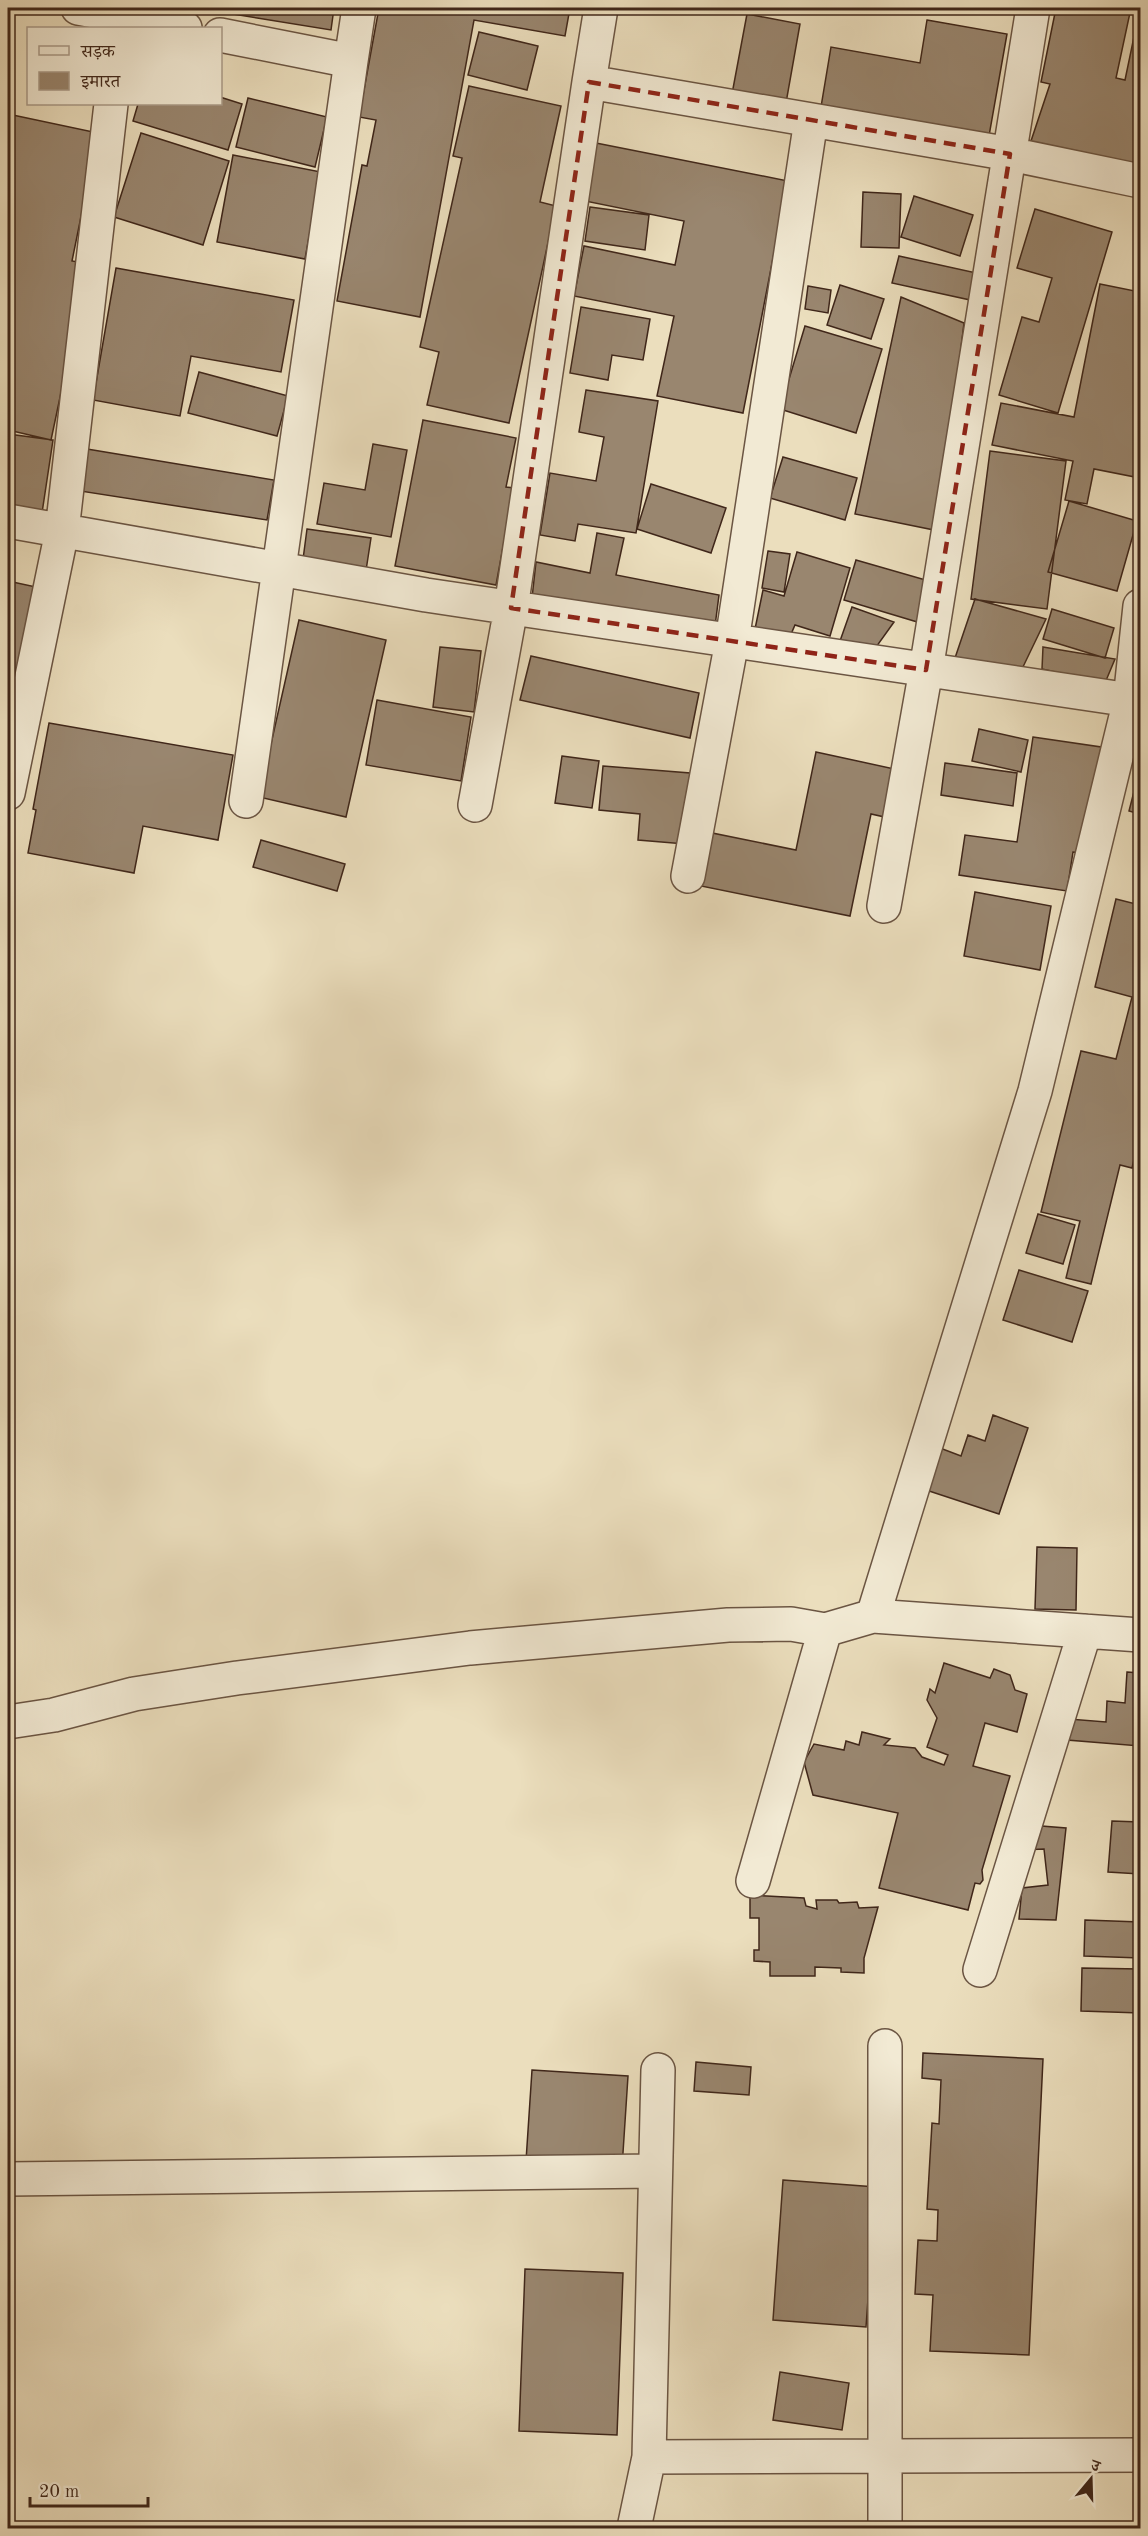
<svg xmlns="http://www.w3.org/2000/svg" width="1148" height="2536" viewBox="0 0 1148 2536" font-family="'Old Standard TT','Noto Serif Devanagari',serif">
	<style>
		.building { fill: #99866f; stroke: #40271a; stroke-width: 1.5 }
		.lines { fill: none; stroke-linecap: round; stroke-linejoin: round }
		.street-casing { stroke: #6b5543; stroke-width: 36 }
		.street { stroke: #f2ead4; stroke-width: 33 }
		.marked { fill: none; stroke: #8f2418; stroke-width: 4.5; stroke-dasharray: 12 8; stroke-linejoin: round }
	</style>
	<rect width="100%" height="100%" fill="#ebdebd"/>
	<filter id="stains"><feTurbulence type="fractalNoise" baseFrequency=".00333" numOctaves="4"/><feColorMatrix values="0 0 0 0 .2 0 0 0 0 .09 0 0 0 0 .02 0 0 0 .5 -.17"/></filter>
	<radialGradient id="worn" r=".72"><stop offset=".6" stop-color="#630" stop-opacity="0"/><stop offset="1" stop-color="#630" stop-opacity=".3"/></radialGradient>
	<path class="building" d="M196,8H334L331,30Z
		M379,8H570L565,36L474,20L420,317L337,301L362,165L367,166L376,120L359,117Z
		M1056,8H1131L1116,78L1125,80L1140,8V164L1029,147L1050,84L1041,82Z
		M747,14L800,24L786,103L732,94Z
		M927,20L1007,34L989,136L821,107L831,47L920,63Z
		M479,32L538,46L527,90L468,75Z
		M469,86L561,106L540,202L556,206L509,423L427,405L439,352L420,347L462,158L453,156Z
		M220,97L242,104L228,150L133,121L138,104H220Z
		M248,98L327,117L315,167L236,147Z
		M8,114L98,133L72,261L84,263L66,349L70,350L51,440L8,430Z
		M141,133L229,161L203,245L114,217Z
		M596,143L788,181L743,413L657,396L674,316L574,296L584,246L675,265L684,221L585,201Z
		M233,155L321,172L305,259L217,242Z
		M863,192L901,194L899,248L861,247Z
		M914,196L973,215L960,256L901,237Z
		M590,207L649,215L645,250L585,241Z
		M1035,209L1112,232L1058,413L999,395L1022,317L1039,322L1052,278L1017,268Z
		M899,256L981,274L975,301L892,283Z
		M116,268L294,300L281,372L191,356L180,416L93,400Z
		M1100,284L1140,292V478L1094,469L1087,504L1065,500L1073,461L992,445L1001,403L1074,417Z
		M840,285L884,299L871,339L827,325Z
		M808,286L831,290L828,313L805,309Z
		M901,297L964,323L939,531L855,514Z
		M581,307L650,319L643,360L612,355L608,380L570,373Z
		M805,326L882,349L856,433L780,409Z
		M199,372L288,396L277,436L188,413Z
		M586,390L658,401L636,533L578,524L575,541L540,535L550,473L596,481L604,437L579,432Z
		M423,420L516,438L506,487L514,488L496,585L395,566Z
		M8,434L53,440L42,513L8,505Z
		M373,444L407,450L391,537L317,524L324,483L365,490Z
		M87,449L274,480L267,520L80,491Z
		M990,451L1066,461L1047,609L971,599Z
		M783,457L857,478L845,520L770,498Z
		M651,484L726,508L711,553L637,529Z
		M1069,501L1137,521L1117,591L1048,572Z
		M307,529L371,538L365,577L302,567Z
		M597,533L624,538L616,575L719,595L715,626L532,598L536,562L590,573Z
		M768,551L790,554L784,592L762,588Z
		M797,552L850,568L830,636L795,625L788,641L755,629L763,590L784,596Z
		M856,560L936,583L924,624L844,600Z
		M8,581L36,587L18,675L8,673Z
		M975,599L1046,619L1021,671L954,661Z
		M852,607L894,622L874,650L840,641Z
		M1052,609L1114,628L1105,658L1043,639Z
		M299,620L386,640L346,817L259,797Z
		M440,647L481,651L474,712L433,707Z
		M1043,647L1115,659L1105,683L1042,669Z
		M531,656L699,693L690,738L520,700Z
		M377,700L471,717L461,781L366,765Z
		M49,723L233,755L218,840L143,826L134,873L28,853L36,810L33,809Z
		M979,729L1028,740L1021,772L972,761Z
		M1033,737L1101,747L1085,853L1073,852L1067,891L959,875L965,835L1017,842Z
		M816,752L899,770L889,818L871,814L850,916L701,886L712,833L796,850Z
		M562,756L599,761L592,808L555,803Z
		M945,763L1017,773L1013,806L941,795Z
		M603,766L690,773L685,844L638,840L640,814L599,810Z
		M1140,768V814L1129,811Z
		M261,840L345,864L337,891L253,867Z
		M975,892L1051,906L1040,970L964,956Z
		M1116,899L1140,905V1135L1132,1168L1120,1165L1091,1284L1066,1278L1080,1221L1041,1212L1081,1051L1116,1059L1132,997L1095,987Z
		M1038,1214L1075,1225L1063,1264L1026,1253Z
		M1019,1270L1088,1291L1072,1342L1003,1320Z
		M993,1415L1028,1428L999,1514L926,1490L940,1448L961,1456L968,1435L985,1441Z
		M1037,1547L1077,1548L1076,1610L1035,1609Z
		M944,1663L990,1678L994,1669L1010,1675L1015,1690L1027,1694L1017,1732L985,1723L973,1766L1010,1776L982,1870L983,1880L980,1884L975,1883L968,1910L879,1888L898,1813L813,1795L804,1762L814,1744L844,1750L846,1741L859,1745L862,1732L890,1739L884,1745L915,1748L922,1757L944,1765L948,1755L927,1747L937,1718L927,1700L930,1689L935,1693Z
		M1127,1672L1140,1673V1746L1067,1740L1069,1719L1106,1722L1107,1701L1125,1703Z
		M1112,1821L1140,1822V1874L1108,1872Z
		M1029,1825L1066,1828L1056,1920L1019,1919L1022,1888L1048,1885L1044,1849L1022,1850Z
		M750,1895L804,1898L806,1906L817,1909L816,1900H837L839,1903L857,1902L859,1908L878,1907L864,1958V1973L841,1972V1968L815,1967V1976H770V1962L754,1961V1950H759V1918H750Z
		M1085,1920L1140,1922V1958L1084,1956Z
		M1082,1968L1140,1969V2013L1081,2011Z
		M923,2053L1043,2059L1029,2355L930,2351L933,2295L915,2294L918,2240L937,2241L938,2210L927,2209L932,2123L939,2124L941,2080L922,2078Z
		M696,2062L751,2067L749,2095L694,2091Z
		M532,2070L628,2076L622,2168L526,2161Z
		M783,2180L876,2187L866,2327L773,2320Z
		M525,2269L623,2273L617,2435L519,2431Z
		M780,2372L849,2383L842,2430L773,2420Z"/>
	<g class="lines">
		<defs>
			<path id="street" d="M78,8L185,28
				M220,35L351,61L246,801
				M351,61L359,8
				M589,82L601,8
				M8,521L426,595L1130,700
				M1140,606L1130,700L1035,1091L873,1616L1140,1635
				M8,793L62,531L111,104
				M475,805L511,608L589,82L1010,154L1140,181
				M688,876L732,641L811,120
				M884,906L926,670L1033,8
				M8,1722L54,1715L134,1694L237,1678L470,1648L728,1625L791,1624L825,1630
				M753,1881L825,1630L873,1616
				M980,1970L1085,1631
				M885,2046V2528
				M8,2179L655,2171
				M649,2457L658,2070
				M634,2528L649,2457L1140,2455"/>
		</defs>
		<use href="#street" class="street-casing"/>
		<use href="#street" class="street"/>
	</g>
	<path class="marked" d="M589,82L1010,154L926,670L511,608Z"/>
	<rect width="1148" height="2536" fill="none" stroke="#ebdebd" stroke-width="30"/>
	<rect x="9" y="9" width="1130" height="2518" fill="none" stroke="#40271a" stroke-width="3"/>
	<rect x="15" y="15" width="1118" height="2506" fill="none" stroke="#40271a" stroke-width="1.5"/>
	<rect x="27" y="27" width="195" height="78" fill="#f2ead4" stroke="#ab9c8a" stroke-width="1.5"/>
	<rect x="39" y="46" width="30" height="9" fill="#f2ead4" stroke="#ab9c8a" stroke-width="1.5"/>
	<text x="81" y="57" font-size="18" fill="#40271a">सड़क</text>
	<rect x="39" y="72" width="30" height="18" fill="#99866f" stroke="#ab9c8a" stroke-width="1.5"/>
	<text x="81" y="87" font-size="18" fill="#40271a">इमारत</text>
	<g transform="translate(1091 2479) rotate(19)" stroke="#f2ead4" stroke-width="4.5" paint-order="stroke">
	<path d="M0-4.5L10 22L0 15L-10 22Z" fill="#40271a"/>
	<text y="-9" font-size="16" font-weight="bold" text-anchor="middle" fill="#40271a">उ</text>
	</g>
	<path d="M30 2497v9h118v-9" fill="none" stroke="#40271a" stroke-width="3"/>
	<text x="39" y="2497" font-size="18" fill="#40271a" stroke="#f2ead4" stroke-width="4.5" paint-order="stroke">20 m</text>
	<rect width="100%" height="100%" filter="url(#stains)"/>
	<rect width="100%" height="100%" fill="url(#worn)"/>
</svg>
